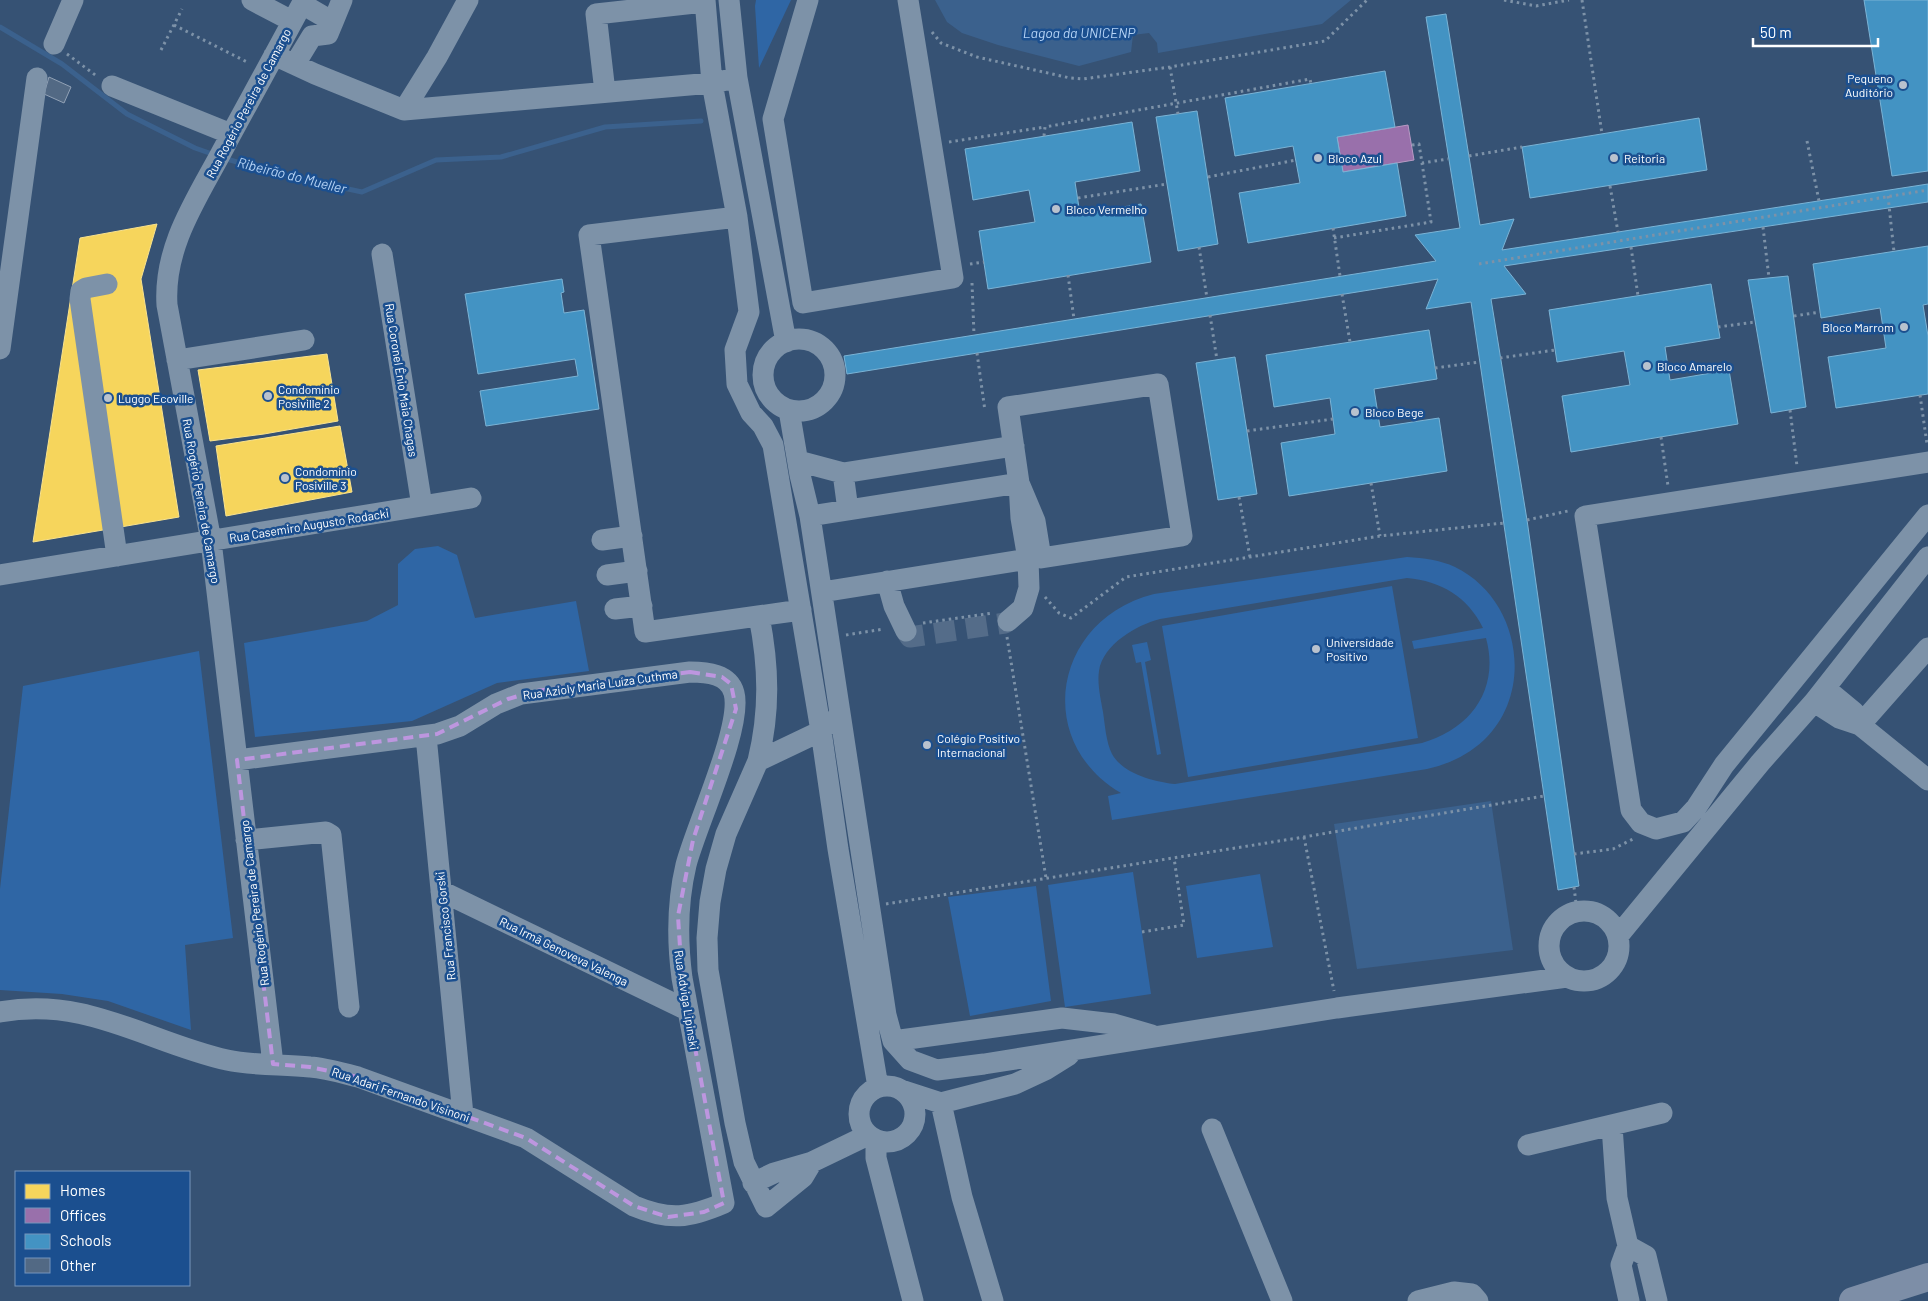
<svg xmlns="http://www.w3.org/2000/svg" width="1928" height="1301" viewBox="0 0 1928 1301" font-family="Barlow,sans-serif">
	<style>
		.green { fill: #2f66a5; fill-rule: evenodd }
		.water { fill: #3b618d }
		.homes { fill: #f6d55c; stroke: #f9e28d }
		.offices { fill: #9970ab; stroke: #b89bc4 }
		.schools { fill: #4393c3; stroke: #7bb3d5 }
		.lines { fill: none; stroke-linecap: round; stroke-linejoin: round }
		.stream { stroke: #3b618d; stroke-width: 5 }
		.building { fill: #526984; stroke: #92a2b6 }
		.minor-tunnel { stroke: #546c89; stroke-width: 21; stroke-dasharray: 21 11; stroke-linecap: butt }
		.path { stroke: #7d92a8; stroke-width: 3; stroke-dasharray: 2.5 4; stroke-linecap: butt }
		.minor { stroke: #7d92a8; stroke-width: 21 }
		.major { stroke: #7d8ea7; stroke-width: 28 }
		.marked { fill: none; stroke: #bd96df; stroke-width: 4; stroke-dasharray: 10 6; stroke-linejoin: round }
		.poi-dot { fill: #b9c2ce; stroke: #1b4f8f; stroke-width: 2 }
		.labels { text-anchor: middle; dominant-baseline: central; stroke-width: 5; stroke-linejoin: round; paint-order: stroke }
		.poi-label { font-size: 12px; fill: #fff; stroke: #1b4f8f; text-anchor: start }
		.street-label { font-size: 12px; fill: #fff; stroke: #1b4f8f }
		.water-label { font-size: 14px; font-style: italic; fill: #b5d3f5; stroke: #1b4f8f }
	</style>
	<rect width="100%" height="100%" fill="#365274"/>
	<path class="green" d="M756,0H791L759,68L755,6Z
		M438,546L457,555L475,618L576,601L589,671L497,683L412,721L255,737L244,643L367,621L398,605V564L415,549Z
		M1407,557C1424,558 1440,560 1455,567C1519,598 1536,690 1484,740C1468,755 1449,764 1427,769L1112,820L1108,796L1121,793C1032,741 1054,619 1154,594ZM1407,578C1441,581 1468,597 1483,628L1412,641L1414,649L1486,638C1500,689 1471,729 1422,743L1175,784C1155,782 1123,774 1112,754C1106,742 1105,725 1103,712C1101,700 1097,684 1099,671C1103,644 1137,625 1160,619Z
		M1392,586L1418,738L1188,777L1162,626Z
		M1147,642L1151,660L1145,662L1161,754L1157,755L1141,662L1136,663L1132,645Z
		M199,651L233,938L185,945L191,1030L108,1001L62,994L0,990V889L23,686Z
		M1133,872L1151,994L1065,1007L1048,885Z
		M1260,874L1273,947L1197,958L1186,886Z
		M1036,886L1051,1001L970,1016L948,897Z"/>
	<path class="water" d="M935,0H1351L1322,24L1158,53L1157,43L1149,33L1133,35L1131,52L1079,66L998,45L962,33L947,22Z
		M1491,801L1513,950L1357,969L1334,824Z"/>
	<path class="homes" d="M157,224L141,279L179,517L33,542L80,238Z
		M327,354L338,421L264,434L210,441L198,370Z
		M340,426L352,492L226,516L216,446Z"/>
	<path class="offices" d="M1408,125L1414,160L1343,172L1337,137Z"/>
	<path class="schools" d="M1864,0H1928V171L1892,176Z
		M1446,14L1480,225L1514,219L1502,250L1928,184V202L1504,266L1526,294L1491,299L1527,520L1579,886L1558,890L1471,302L1426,309L1438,279L847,374L844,356L1436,261L1415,235L1460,228L1426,17Z
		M1385,71L1395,127L1337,137L1343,172L1397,163L1406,216L1248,243L1239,193L1300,183L1293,146L1235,156L1225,98Z
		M1197,111L1218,244L1178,251L1156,117Z
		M1699,118L1707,170L1530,198L1522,147Z
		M1132,122L1140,171L1075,182L1080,214L1141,204L1151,262L988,289L979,231L1035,222L1029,190L973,200L965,149Z
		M1928,246V304L1923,305L1928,336V394L1836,408L1828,357L1886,348L1880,308L1821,318L1813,264Z
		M1788,276L1806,407L1771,413L1748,280Z
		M562,279L564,292L561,293L564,313L584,310L599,409L486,426L480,391L578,376L575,359L478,374L465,294Z
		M1711,284L1720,338L1665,347L1670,380L1729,370L1738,424L1571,452L1562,396L1630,385L1624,351L1557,362L1549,310Z
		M1429,330L1437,379L1374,389L1380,427L1439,418L1447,471L1289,496L1281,443L1335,434L1330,398L1274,407L1266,355Z
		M1235,357L1257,494L1218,500L1196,363Z"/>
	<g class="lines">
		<path class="stream" d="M0,27L62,64L127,114L195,148L215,155
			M223,158L283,175L362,192L436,160L501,157L605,127L701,121"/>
	</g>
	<path class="building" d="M49,77L71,87L64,103L44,94Z"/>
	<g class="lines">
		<path class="minor-tunnel" d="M906,631L910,637L1005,623L1008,621"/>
		<path class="path" d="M1504,0L1536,6L1569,0
			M1582,0L1602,134
			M174,25L249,63
			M932,32L941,43L977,57L1070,78L1083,79L1170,67L1325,41L1367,0
			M161,50L182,9
			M67,54L98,77
			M1170,67L1178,114
			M1044,136L1045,127L1310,79L1311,84
			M1807,141L1819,201
			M949,142L1045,127
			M1412,145L1419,144L1422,163L1448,159
			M1469,156L1522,147
			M1208,177L1296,160
			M1610,186L1618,232
			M1888,196L1894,252
			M1078,198L1167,184
			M1763,227L1769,278
			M1333,228L1340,276
			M1334,238L1431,222L1422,163
			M1199,247L1207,298
			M1631,247L1638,296
			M970,264L984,262
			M1479,264L1928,190
			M1068,275L1074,319
			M972,283L974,335
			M1342,294L1350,342
			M1210,315L1217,360
			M1794,316L1820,312
			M1718,327L1755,322
			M977,353L985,411
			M1500,358L1555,350
			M834,367L846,365
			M1435,368L1479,362
			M1920,395L1927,444
			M1790,410L1797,466
			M1247,431L1333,419
			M1661,437L1668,486
			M1371,483L1380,536
			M1239,497L1250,557
			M1527,520L1568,511
			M1045,597L1059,613L1071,618L1126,577L1380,536L1504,523
			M923,623L993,613
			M846,635L884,629
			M1007,637L1046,878
			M1304,837L1334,991
			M1574,854L1613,849L1633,839
			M1574,887L1577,911
			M886,904L1304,837L1544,796
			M1142,932L1184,925L1174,858"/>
		<path class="minor" d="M252,0L292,21
			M705,0L712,83L737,217
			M729,0L737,78L786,342
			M808,0L773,119L803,303L953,278L908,0
			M302,4L333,22L342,0
			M54,44L73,0
			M274,55L315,74L404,110L437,57L468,0
			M295,64L312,36L328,34L333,22
			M112,86L231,134
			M605,92L596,14L704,2
			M404,110L712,83L737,78
			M382,254L422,506
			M107,284L86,288L81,291L80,299L117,556
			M763 375a36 36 0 1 1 72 0a36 36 0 1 1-72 0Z
			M0,349L37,78
			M177,360L304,340
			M789,410L800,475L810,516L886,1015L893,1041L910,1060L937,1070L984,1064L1337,1008L1567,977
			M798,461L843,473L1014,446
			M1928,462L1585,516L1631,810L1641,823L1656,829L1683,822L1696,808L1724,765L1928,515
			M843,473L848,510
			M810,516L1019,483
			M602,540L632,536
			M0,575L471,498
			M607,575L637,571
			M887,581L894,606L906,631
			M822,592L1028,559
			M615,609L642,606
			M801,610L645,632L589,235L737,217L749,312L735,350L737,384L751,413L763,426L773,445L821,731L758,761L726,834L716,869L710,902L707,938L708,970L735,1123L744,1162L766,1207L803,1177L812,1162
			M1008,621L1023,608L1029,588L1028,559L1021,518L1019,483L1008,407L1158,384L1182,536L1041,558L1035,521L1019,483
			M1825,688L1854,712L1860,725L1928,780
			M1814,702L1839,718L1860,725
			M829,722L821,731L838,849L878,1087
			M1860,725L1928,648
			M426,736L463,1115
			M758,761C770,711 769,667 759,616
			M246,840L326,832L331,835L349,1007
			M441,891L687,1010
			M1549 946a35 35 0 1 1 70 0a35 35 0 1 1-70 0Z
			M1618,936L1760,763L1814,702L1928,557
			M0,1012C87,996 147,1042 227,1060C254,1066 282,1064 310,1067C326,1068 342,1073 358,1077L526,1138L634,1206C670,1221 689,1218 724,1203L682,978C677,940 677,903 686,865C696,826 743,726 734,693C729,674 707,672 690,672L521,694L496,704L460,726L437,734L237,760
			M893,1041L1062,1018L1114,1024L1152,1035
			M273,1064L211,541L167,305C163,243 201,193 228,140C253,94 279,47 304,0
			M859 1114a28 28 0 1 1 56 0a28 28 0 1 1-56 0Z
			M904,1091L941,1103L1015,1084L1045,1070L1069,1055
			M941,1103L962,1197L993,1301
			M1612,1126L1617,1198L1628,1246L1621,1265L1629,1301
			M1212,1129L1282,1301
			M876,1140V1158L913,1301
			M1528,1145L1662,1113
			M753,1183L774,1173L812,1162L868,1135
			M1628,1246L1646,1256L1657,1301
			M1418,1301L1454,1292L1472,1294L1478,1301"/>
		<path class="major" d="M1853,1301L1928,1277"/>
	</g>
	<path class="marked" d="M690,672L722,677L731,684L736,709L693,840L678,916L682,978L724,1203L704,1212L668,1217L634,1206L526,1138L358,1077L310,1067L273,1064L237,760L437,734L508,699L535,691Z"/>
	<g class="poi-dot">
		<circle cx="1903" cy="85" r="5"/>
		<circle cx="1318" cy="158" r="5"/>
		<circle cx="1614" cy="158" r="5"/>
		<circle cx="1056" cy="209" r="5"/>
		<circle cx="1904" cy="327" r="5"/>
		<circle cx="1647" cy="366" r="5"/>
		<circle cx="268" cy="396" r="5"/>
		<circle cx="108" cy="398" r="5"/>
		<circle cx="1355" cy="412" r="5"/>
		<circle cx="285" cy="478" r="5"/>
		<circle cx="1316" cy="649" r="5"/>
		<circle cx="927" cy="745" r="5"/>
	</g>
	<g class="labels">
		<g class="poi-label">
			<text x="1893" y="78" text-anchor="end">Pequeno<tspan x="1893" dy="14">Auditório</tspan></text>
			<text x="1328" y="158">Bloco Azul</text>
			<text x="1624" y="158">Reitoria</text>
			<text x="1066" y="209">Bloco Vermelho</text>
			<text x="1894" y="327" text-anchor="end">Bloco Marrom</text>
			<text x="1657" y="366">Bloco Amarelo</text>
			<text x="278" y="389">Condomínio<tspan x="278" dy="14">Posiville 2</tspan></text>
			<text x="118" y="398">Luggo Ecoville</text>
			<text x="1365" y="412">Bloco Bege</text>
			<text x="295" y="471">Condomínio<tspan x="295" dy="14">Posiville 3</tspan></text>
			<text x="1326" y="642">Universidade<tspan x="1326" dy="14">Positivo</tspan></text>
			<text x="937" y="738">Colégio Positivo<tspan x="937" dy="14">Internacional</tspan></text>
		</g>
		<g class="street-label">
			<text transform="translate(248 103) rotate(-62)">Rua Rogério Pereira de Camargo</text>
			<text transform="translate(402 380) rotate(81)">Rua Coronel Ênio Maia Chagas</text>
			<text transform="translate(202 501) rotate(80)">Rua Rogério Pereira de Camargo</text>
			<text transform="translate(309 525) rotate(-9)">Rua Casemiro Augusto Rodacki</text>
			<text transform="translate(600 684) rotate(-8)">Rua Azioly Maria Luíza Cuthma</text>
			<text transform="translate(254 903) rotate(-97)">Rua Rogério Pereira de Camargo</text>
			<text transform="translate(445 926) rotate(-96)">Rua Francisco Gorski</text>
			<text transform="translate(564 951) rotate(26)">Rua Irmã Genoveva Valenga</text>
			<text transform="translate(687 1000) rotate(81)">Rua Adviga Lipinski</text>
			<text transform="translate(401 1094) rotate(19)">Rua Adari Fernando Visinoni</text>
		</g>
		<g class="water-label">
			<text x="1079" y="32">Lagoa da UNICENP</text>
			<text transform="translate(292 175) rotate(14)">Ribeirão do Mueller</text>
		</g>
	</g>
	<rect x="15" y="1171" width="175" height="115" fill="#1b4f8f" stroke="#7695bc"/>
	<rect x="25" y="1184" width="25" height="15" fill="#f6d55c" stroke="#7695bc"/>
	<text x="60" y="1196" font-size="15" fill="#ffffff">Homes</text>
	<rect x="25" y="1208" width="25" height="15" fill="#9970ab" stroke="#7695bc"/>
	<text x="60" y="1221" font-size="15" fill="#ffffff">Offices</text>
	<rect x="25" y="1234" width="25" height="15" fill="#4393c3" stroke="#7695bc"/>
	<text x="60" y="1246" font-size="15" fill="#ffffff">Schools</text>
	<rect x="25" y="1258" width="25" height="15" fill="#526984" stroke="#7695bc"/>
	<text x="60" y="1271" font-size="15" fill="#ffffff">Other</text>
	<path d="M1753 38v8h125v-8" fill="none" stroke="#ffffff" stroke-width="2.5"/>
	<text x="1760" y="38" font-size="15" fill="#ffffff" stroke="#1b4f8f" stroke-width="4" paint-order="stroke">50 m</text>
</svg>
